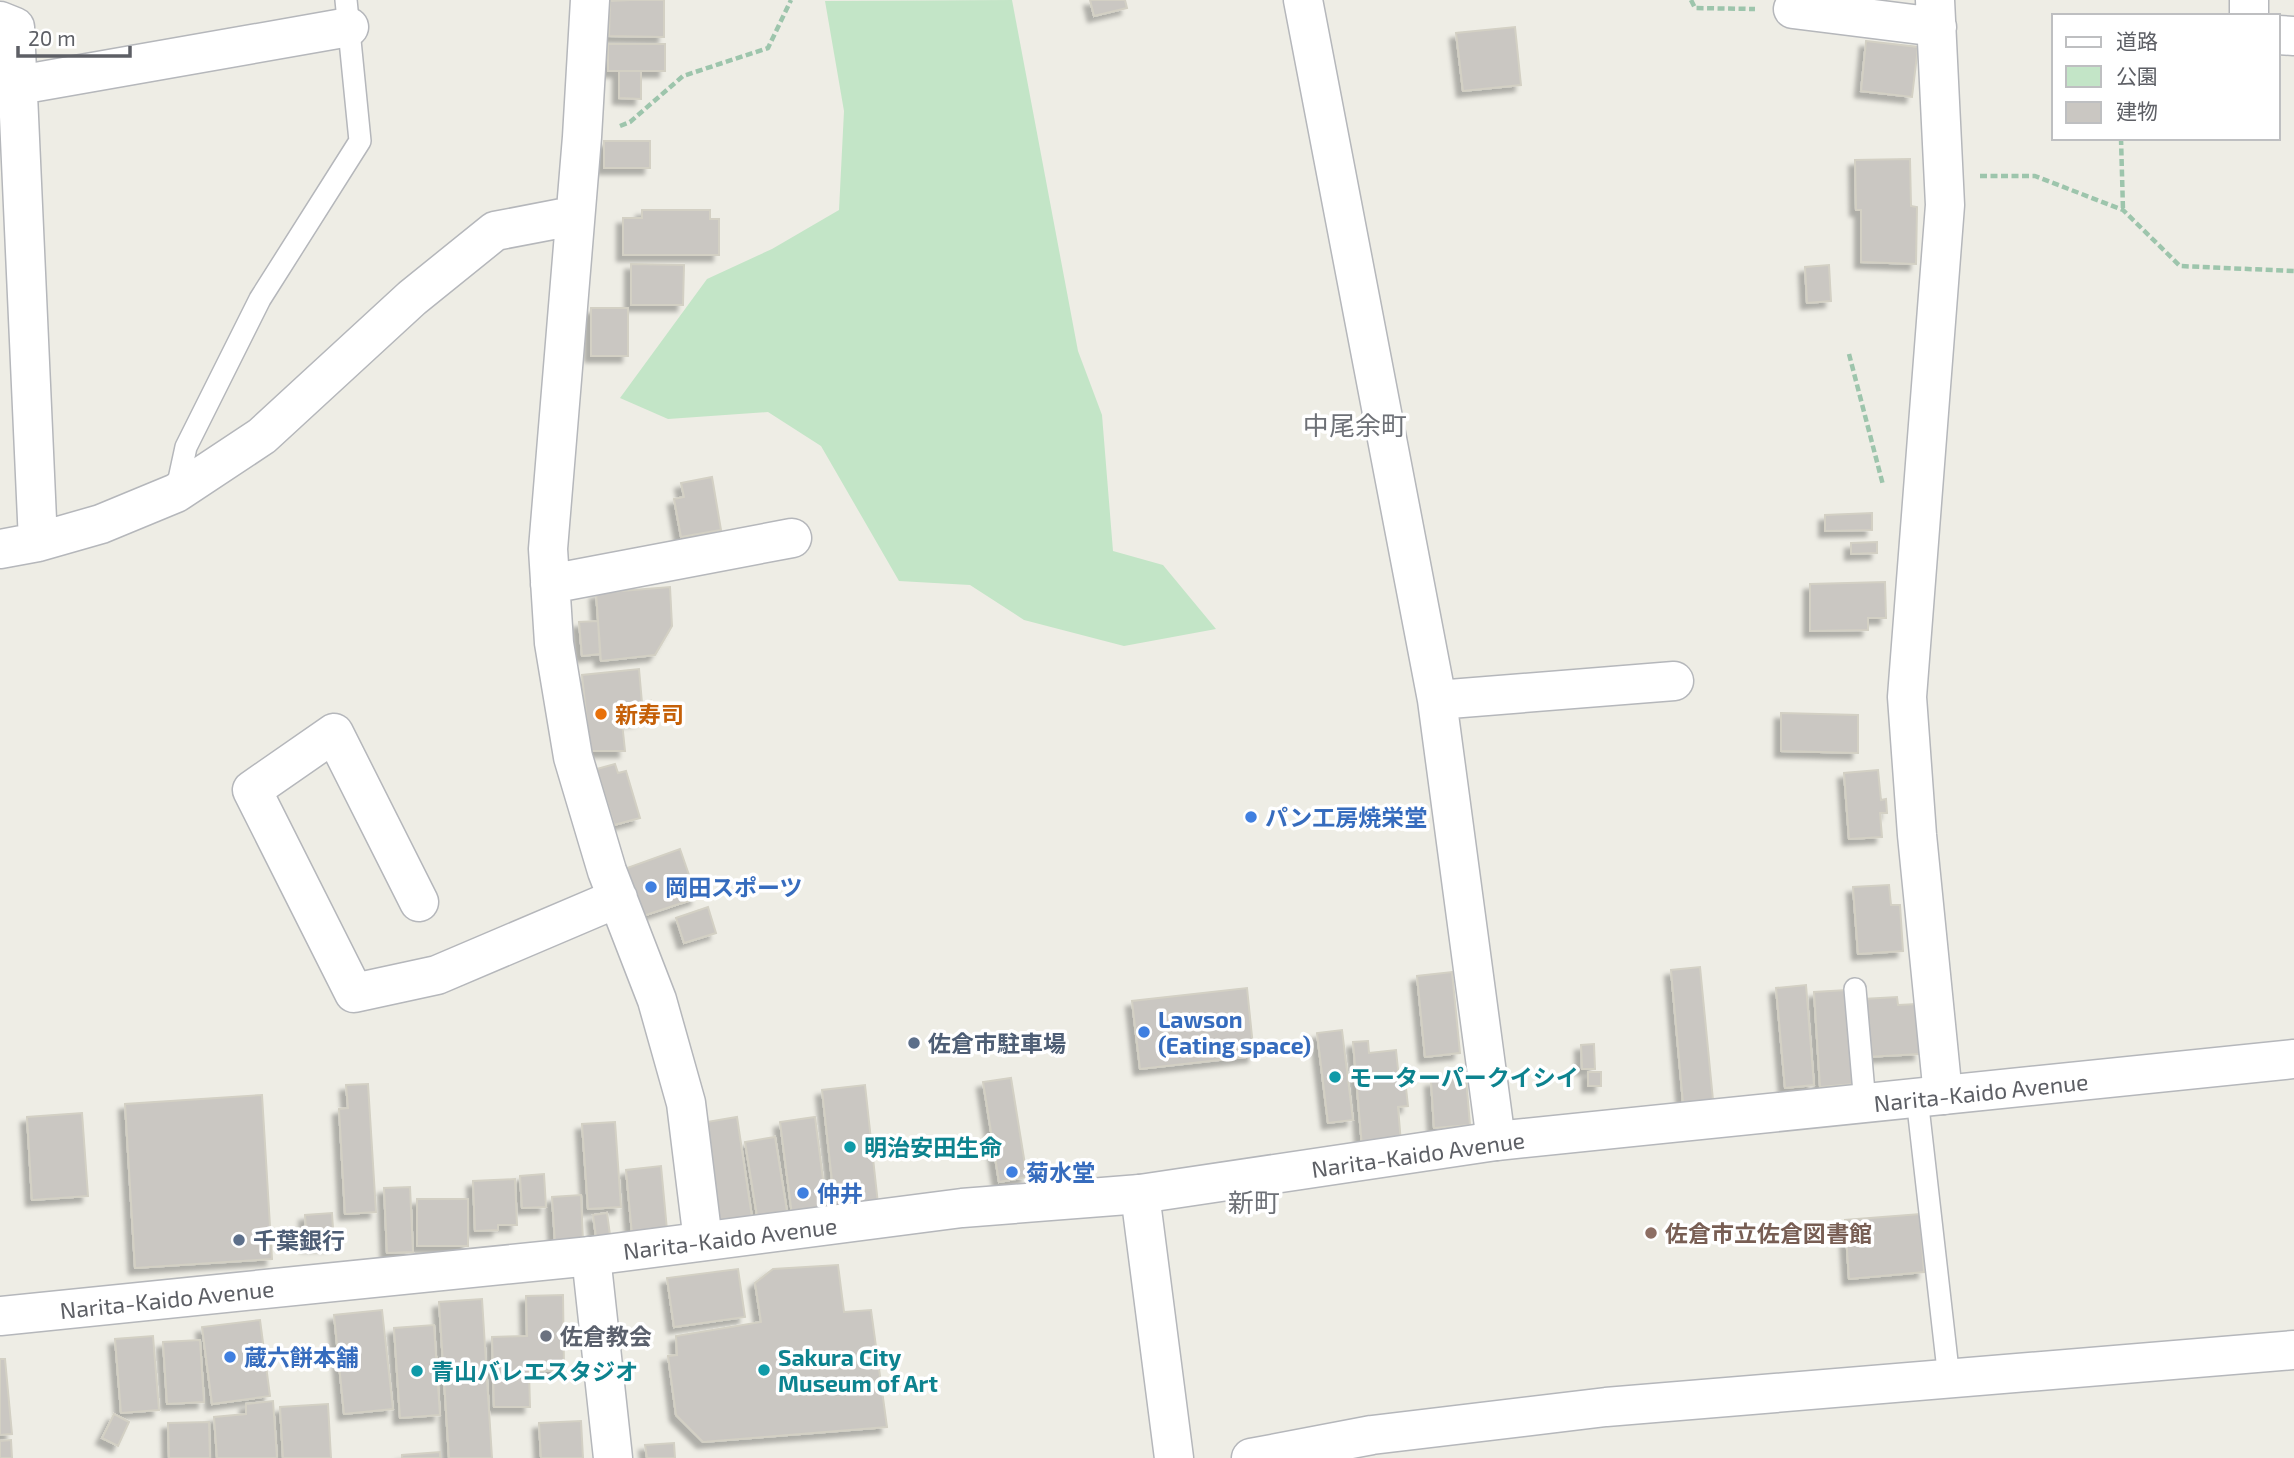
<svg xmlns="http://www.w3.org/2000/svg" width="2294" height="1458" viewBox="0 0 2294 1458" font-family="'Exo 2','Noto Sans JP',sans-serif">
	<style>
		.green { fill: #c3e5c7 }
		.building { fill: #cac7c2; stroke: #d3d0c4; stroke-width: 2; filter: url(#shadow) }
		.lines { fill: none; stroke-linecap: round; stroke-linejoin: round }
		.service-casing { stroke: #b5b7bb; stroke-width: 24 }
		.minor-casing { stroke: #b5b7bb; stroke-width: 41 }
		.tertiary-casing { stroke: #b5b7bb; stroke-width: 41 }
		.path { stroke: #9dc5ac; stroke-width: 4.5; stroke-dasharray: 7 3.5; stroke-linecap: butt }
		.service { stroke: #fff; stroke-width: 21 }
		.minor { stroke: #fff; stroke-width: 38 }
		.tertiary { stroke: #fff; stroke-width: 38 }
		.food-dot { fill: #e8710a; stroke: #fff; stroke-width: 2.5 }
		.shop-dot { fill: #3f7fe0; stroke: #fff; stroke-width: 2.5 }
		.service-dot { fill: #5c6f8a; stroke: #fff; stroke-width: 2.5 }
		.culture-dot { fill: #0f9aa8; stroke: #fff; stroke-width: 2.5 }
		.education-dot { fill: #8d6e63; stroke: #fff; stroke-width: 2.5 }
		.worship-dot { fill: #6b7280; stroke: #fff; stroke-width: 2.5 }
		.labels { text-anchor: middle; dominant-baseline: central; stroke-width: 7; stroke-linejoin: round; paint-order: stroke }
		.food-label { font-size: 23px; font-weight: bold; fill: #c56008; stroke: #fff; text-anchor: start }
		.shop-label { font-size: 23px; font-weight: bold; fill: #366cbe; stroke: #fff; text-anchor: start }
		.service-label { font-size: 23px; font-weight: bold; fill: #4e5e75; stroke: #fff; text-anchor: start }
		.culture-label { font-size: 23px; font-weight: bold; fill: #0d838f; stroke: #fff; text-anchor: start }
		.street-label { font-size: 23px; fill: #5d5f65; stroke: #fff }
		.education-label { font-size: 23px; font-weight: bold; fill: #785e54; stroke: #fff; text-anchor: start }
		.worship-label { font-size: 23px; font-weight: bold; fill: #5b616d; stroke: #fff; text-anchor: start }
		.quarter-label { font-size: 26px; fill: #6e7177; stroke: #fff }
	</style>
	<defs>
		<filter id="shadow"><feDropShadow dx="-6" dy="6" stdDeviation="2" flood-color="#0004"/></filter>
	</defs>
	<rect width="100%" height="100%" fill="#eeede5"/>
	<path class="green" d="M1012,0L1078,351L1102,415L1113,551L1163,565L1216,629L1124,646L1024,620L970,585L899,581L821,446L768,412L668,419L620,398L707,279L772,249L839,210L844,111L825,1Z"/>
	<path class="building" d="M630,0H664V37L609,36L610,1Z
		M1090,0H1125L1127,8L1094,16Z
		M1515,27L1521,85L1463,91L1456,33Z
		M1866,41L1918,47L1912,97L1861,91Z
		M608,44H665V71H608Z
		M619,71H641V99L619,98Z
		M604,141H650V168H604Z
		M1910,159L1911,206L1917,207L1916,264L1861,262V210H1856L1855,160Z
		M642,210H710V219H719V255H623V218H642Z
		M631,264L684,265L683,305H631Z
		M1829,265L1831,301L1807,303L1805,267Z
		M591,308H628V356H591Z
		M712,477L721,530L681,537L674,499L684,497L681,483Z
		M1872,513V530L1825,531V515Z
		M1877,542V553L1851,554V543Z
		M1885,582L1886,618H1868V630L1810,631V584Z
		M670,587L672,626L655,655L601,661L596,593Z
		M598,621L600,654L582,656L579,622Z
		M639,669L642,703L650,701L640,720L622,722L625,751H590L582,675Z
		M1781,713L1858,715V753L1781,751Z
		M615,764L618,773L626,771L640,818L614,825L597,769Z
		M1878,770L1881,800L1886,799L1887,813H1880L1882,837L1849,839L1844,773Z
		M680,849L697,898L643,916L627,868Z
		M1889,885L1891,905H1900L1903,951L1858,954L1853,887Z
		M708,907L716,933L684,943L676,918Z
		M1700,967L1713,1100L1683,1103L1671,970Z
		M1452,972L1460,1053L1425,1057L1417,976Z
		M1806,985L1814,1085L1785,1088L1776,988Z
		M1247,988L1254,1056L1140,1069L1132,1001Z
		M1847,990L1854,1084L1820,1087L1814,992Z
		M1897,997L1898,1005L1917,1004L1920,1054L1866,1057L1863,999Z
		M1342,1030L1353,1120L1328,1123L1317,1033Z
		M1368,1041L1369,1053L1396,1050L1399,1079H1405L1408,1106L1398,1107L1401,1143L1362,1147L1353,1042Z
		M1594,1044L1595,1069H1582L1581,1045Z
		M1588,1072H1601V1086H1588Z
		M1011,1078L1027,1177L999,1182L983,1082Z
		M1466,1078L1470,1125L1434,1128L1431,1081Z
		M368,1084L376,1212L345,1214L339,1109L348,1108L346,1085Z
		M865,1085L878,1204L835,1208L822,1090Z
		M262,1095L272,1259L135,1268L125,1104Z
		M82,1113L88,1196L32,1200L27,1117Z
		M737,1117L752,1217L717,1222L701,1123Z
		M815,1117L827,1210L792,1215L780,1122Z
		M615,1122L621,1207L588,1209L582,1124Z
		M775,1137L787,1211L757,1216L745,1142Z
		M661,1166L667,1230L632,1234L626,1170Z
		M544,1174L546,1207L522,1208L520,1176Z
		M515,1179L517,1225H498V1230L475,1231L473,1181Z
		M410,1187L413,1252L387,1253L384,1188Z
		M581,1195L583,1241L555,1243L552,1197Z
		M417,1199H468V1246H417Z
		M332,1213L334,1245L307,1246L305,1215Z
		M607,1213L610,1235L596,1237L593,1215Z
		M1920,1214L1924,1272L1849,1279L1845,1220Z
		M838,1265L844,1312L871,1310L887,1427L703,1442L676,1415L668,1356L677,1355L676,1336L761,1322L755,1283L773,1269Z
		M738,1269L745,1317L674,1327L667,1278Z
		M563,1295L564,1370L529,1371L530,1407H494L492,1337L527,1336L526,1296Z
		M482,1299L492,1458H449L439,1302Z
		M382,1310L393,1409L344,1414L334,1315Z
		M260,1320L270,1396L212,1404L202,1327Z
		M434,1325L440,1415L400,1418L394,1328Z
		M153,1336L159,1410L121,1413L115,1339Z
		M200,1340L204,1402L167,1404L163,1342Z
		M0,1359H5L12,1434L0,1435Z
		M273,1401L277,1458H217L214,1417L246,1414V1404Z
		M328,1404L331,1458H283L280,1407Z
		M114,1414L129,1422L118,1446L102,1438Z
		M581,1421L583,1458H541L539,1423Z
		M209,1422L210,1458H169L168,1423Z
		M11,1440L12,1458H0V1441Z
		M674,1443L675,1458H647L645,1445Z
		M440,1452V1458H402V1455Z"/>
	<g class="lines">
		<defs>
			<path id="service" d="M176,493L186,447L260,299L360,141L346,0
				M1855,989L1865,1104
				M1917,1098L1949,1379"/>
			<path id="minor" d="M590,0L582,137L548,549L554,643L573,757L607,871L657,1000L686,1103L703,1241
				M1303,0L1437,700L1496,1141
				M1935,0L1945,205L1907,697L1917,835L1943,1095
				M1793,9L1937,27
				M2249,16V0
				M0,21L15,27L38,542
				M2278,35L2294,36
				M19,85L349,27
				M0,549L38,542L101,524L176,493L262,436L412,298L495,231L573,216
				M550,584L792,538
				M1437,700L1674,681
				M419,902L334,733L252,790L354,993L437,975L618,898
				M1140,1194L1174,1458
				M591,1256L613,1458
				M1251,1458L1372,1435L1606,1407L2294,1350"/>
			<path id="tertiary" d="M0,1316L591,1256L962,1208L1140,1194L1496,1141L2294,1059"/>
		</defs>
		<use href="#service" class="service-casing"/>
		<use href="#minor" class="minor-casing"/>
		<use href="#tertiary" class="tertiary-casing"/>
		<path class="path" d="M1691,0L1695,8L1755,9
			M620,126L630,122L683,76L768,48L791,0
			M2121,138L2123,210
			M1980,176H2035L2123,210L2180,266L2294,271
			M1849,354L1883,485"/>
		<use href="#service" class="service"/>
		<use href="#minor" class="minor"/>
		<use href="#tertiary" class="tertiary"/>
	</g>
	<circle class="food-dot" cx="601" cy="714" r="7"/>
	<g class="shop-dot">
		<circle cx="1251" cy="817" r="7"/>
		<circle cx="651" cy="887" r="7"/>
		<circle cx="1144" cy="1032" r="7"/>
		<circle cx="1012" cy="1172" r="7"/>
		<circle cx="803" cy="1193" r="7"/>
		<circle cx="230" cy="1357" r="7"/>
	</g>
	<g class="service-dot">
		<circle cx="914" cy="1043" r="7"/>
		<circle cx="239" cy="1240" r="7"/>
	</g>
	<g class="culture-dot">
		<circle cx="1335" cy="1077" r="7"/>
		<circle cx="850" cy="1147" r="7"/>
		<circle cx="764" cy="1370" r="7"/>
		<circle cx="417" cy="1371" r="7"/>
	</g>
	<circle class="education-dot" cx="1651" cy="1233" r="7"/>
	<circle class="worship-dot" cx="546" cy="1336" r="7"/>
	<g class="labels">
		<g class="food-label">
			<text x="615" y="714">新寿司</text>
		</g>
		<g class="shop-label">
			<text x="1265" y="817">パン工房焼栄堂</text>
			<text x="665" y="887">岡田スポーツ</text>
			<text x="1158" y="1019">Lawson<tspan x="1158" dy="26">(Eating space)</tspan></text>
			<text x="1026" y="1172">菊水堂</text>
			<text x="817" y="1193">仲井</text>
			<text x="244" y="1357">蔵六餅本舗</text>
		</g>
		<g class="service-label">
			<text x="928" y="1043">佐倉市駐車場</text>
			<text x="253" y="1240">千葉銀行</text>
		</g>
		<g class="culture-label">
			<text x="1349" y="1077">モーターパークイシイ</text>
			<text x="864" y="1147">明治安田生命</text>
			<text x="778" y="1357">Sakura City<tspan x="778" dy="26">Museum of Art</tspan></text>
			<text x="431" y="1371">青山バレエスタジオ</text>
		</g>
		<g class="street-label">
			<text transform="translate(1981 1092) rotate(-6)">Narita-Kaido Avenue</text>
			<text transform="translate(1418 1154) rotate(-8)">Narita-Kaido Avenue</text>
			<text transform="translate(730 1238) rotate(-7)">Narita-Kaido Avenue</text>
			<text transform="translate(167 1299) rotate(-6)">Narita-Kaido Avenue</text>
		</g>
		<g class="education-label">
			<text x="1665" y="1233">佐倉市立佐倉図書館</text>
		</g>
		<g class="worship-label">
			<text x="560" y="1336">佐倉教会</text>
		</g>
		<g class="quarter-label">
			<text x="1355" y="424">中尾余町</text>
			<text x="1254" y="1201">新町</text>
		</g>
	</g>
	<rect x="2052" y="14" width="228" height="126" fill="#ffffff" stroke="#bebfc1" stroke-width="2"/>
	<rect x="2066" y="37" width="35" height="10" fill="#ffffff" stroke="#bebfc1" stroke-width="2"/>
	<text x="2116" y="49" font-size="21" fill="#5d5f65">道路</text>
	<rect x="2066" y="66" width="35" height="21" fill="#c3e5c7" stroke="#bebfc1" stroke-width="2"/>
	<text x="2116" y="84" font-size="21" fill="#5d5f65">公園</text>
	<rect x="2066" y="102" width="35" height="21" fill="#cac7c2" stroke="#bebfc1" stroke-width="2"/>
	<text x="2116" y="119" font-size="21" fill="#5d5f65">建物</text>
	<path d="M18 46v10h112v-10" fill="none" stroke="#5d5f65" stroke-width="3.5"/>
	<text x="28" y="46" font-size="21" fill="#5d5f65" stroke="#ffffff" stroke-width="5" paint-order="stroke">20 m</text>
</svg>
